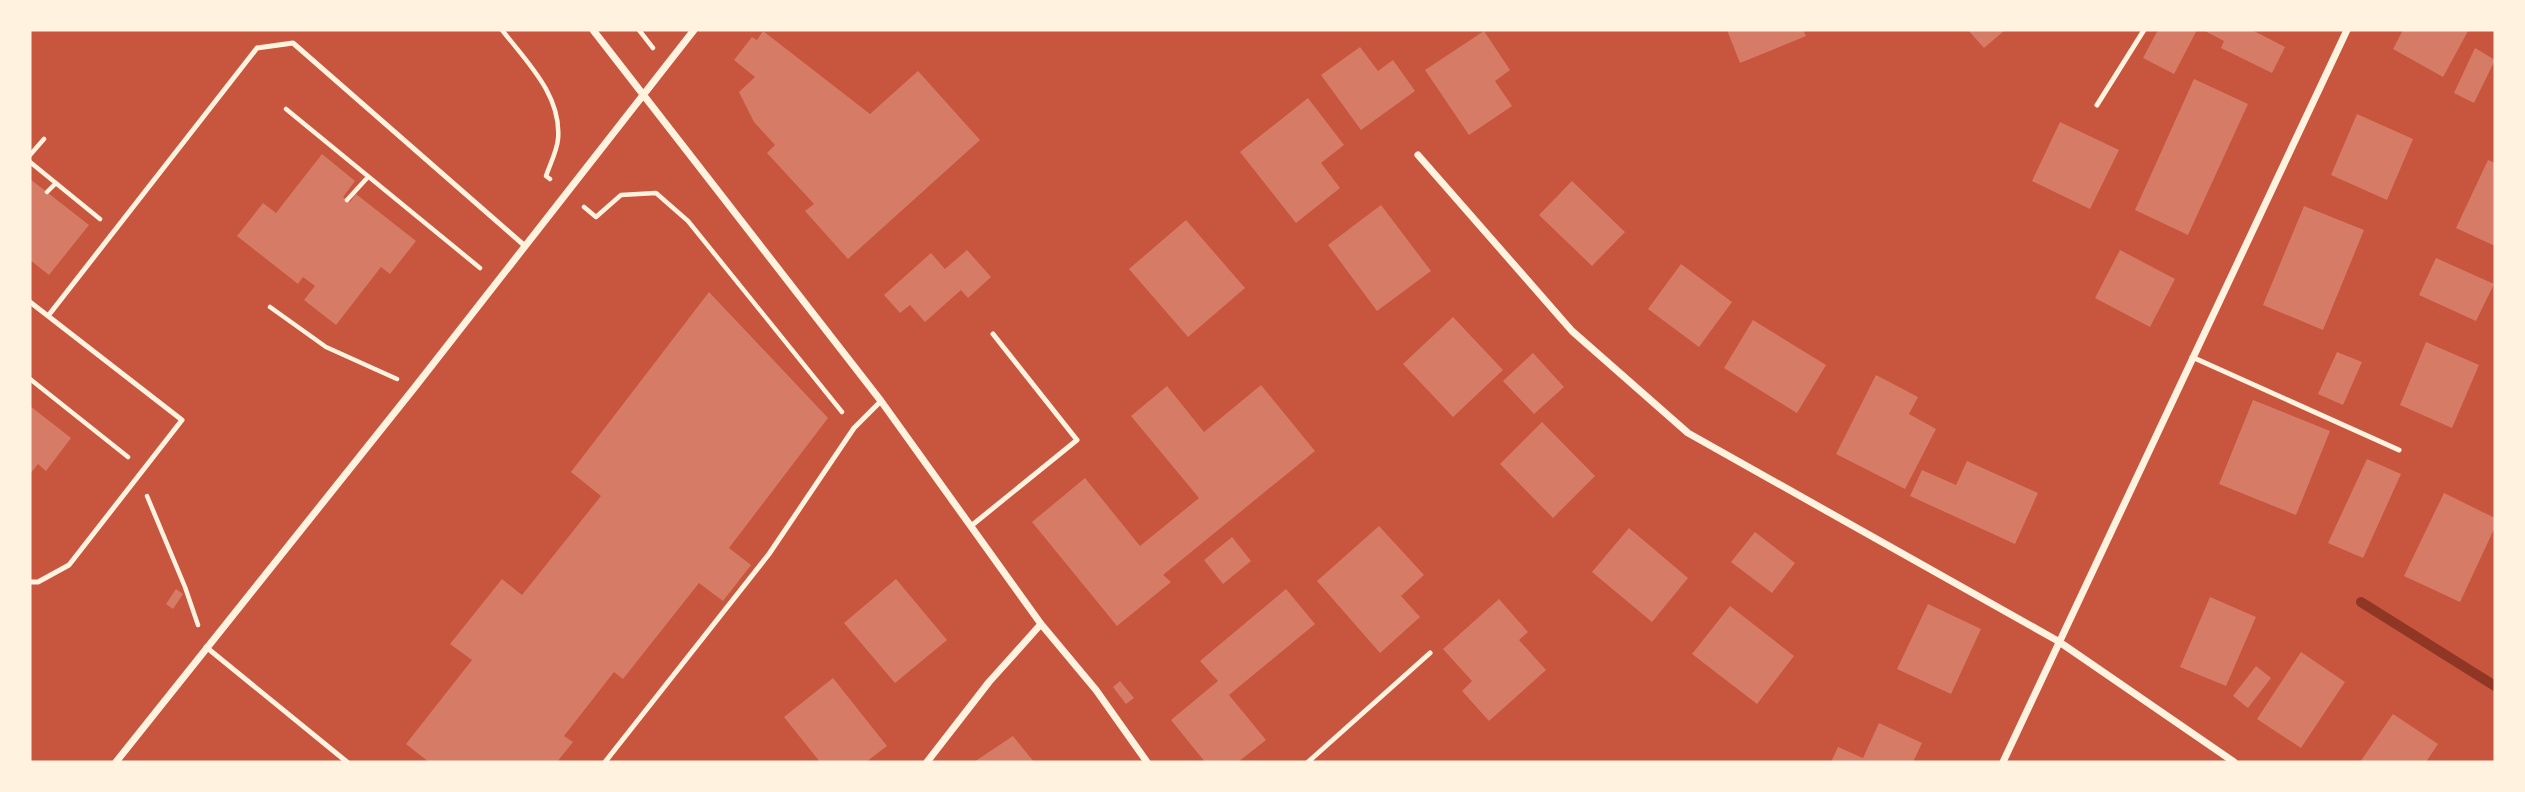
<svg xmlns="http://www.w3.org/2000/svg" width="2525" height="792" viewBox="0 0 2525 792" font-family="Inter,sans-serif">
	<style>
		.lines { fill: none; stroke-linecap: round; stroke-linejoin: round }
		.stream { stroke: #8f3625; stroke-width: 10 }
		.building { fill: #d67c66 }
		.path { stroke: #fff3e0; stroke-width: 4.5 }
		.service { stroke: #fff3e0; stroke-width: 5 }
		.minor { stroke: #fff3e0; stroke-width: 7 }
	</style>
	<rect width="100%" height="100%" fill="#c8553d"/>
	<g class="lines">
		<path class="stream" d="M2361,602L2495,686"/>
	</g>
	<path class="building" d="M1727,30H1803L1806,36L1740,63Z
		M1968,30H2005L1984,48Z
		M2158,30H2197L2174,74L2143,58Z
		M2203,30H2252L2285,47L2272,73L2221,48L2224,41Z
		M2403,30H2465L2468,31L2443,77L2393,49Z
		M763,31L870,114L918,71L980,140L848,259L805,211L814,204L767,153L775,145L754,122L739,92L755,77L734,60L752,37L757,40Z
		M1484,31L1510,70L1495,81L1512,106L1469,135L1425,70Z
		M1360,47L1378,71L1393,60L1415,91L1361,130L1321,75Z
		M2475,48L2495,60L2474,103L2454,93Z
		M2194,79L2248,104L2188,235L2135,210Z
		M1308,98L1344,145L1321,163L1340,188L1296,223L1240,152Z
		M2357,114L2413,139L2387,200L2331,175Z
		M2060,122L2119,150L2090,209L2032,181Z
		M322,154L355,181L343,197L350,202L356,194L416,241L390,274L381,267L336,325L304,300L315,286L303,277L298,284L237,236L263,203L276,213Z
		M2488,160L2495,163V246L2456,228Z
		M30,179L89,225L49,275L30,260Z
		M1572,181L1625,232L1592,266L1539,215Z
		M1381,205L1431,271L1377,311L1328,245Z
		M2304,206L2364,230L2323,330L2263,305Z
		M1186,220L1245,288L1188,337L1129,269Z
		M967,250L991,277L968,298L961,290L925,322L910,305L900,313L884,295L931,253L945,269Z
		M2120,250L2175,279L2150,327L2095,298Z
		M2436,258L2494,284L2476,321L2419,295Z
		M1681,264L1732,302L1699,347L1648,309Z
		M709,292L828,418L729,548L751,565L723,601L699,583L623,679L614,672L564,736L573,742L557,762H429L406,744L472,660L450,644L502,579L522,595L601,496L571,472Z
		M1453,317L1503,370L1453,417L1403,364Z
		M1753,320L1826,365L1797,413L1724,368Z
		M2426,342L2479,365L2452,428L2400,405Z
		M2337,352L2362,362L2343,405L2318,394Z
		M1533,353L1564,387L1534,414L1503,381Z
		M1876,375L1918,397L1909,414L1936,429L1905,489L1836,454Z
		M1261,385L1315,451L1163,575L1171,582L1117,626L1032,522L1085,478L1140,546L1199,498L1131,416L1167,386L1204,432Z
		M2253,400L2330,431L2296,515L2219,484Z
		M30,406L71,438L46,471L38,464L30,474Z
		M1542,422L1595,476L1553,518L1500,464Z
		M2367,459L2401,474L2363,558L2328,543Z
		M1967,461L2038,493L2015,544L1910,496L1922,470L1956,485Z
		M2444,493L2495,518V527L2460,602L2404,576Z
		M1379,526L1424,575L1401,596L1420,617L1380,653L1317,581Z
		M1629,528L1688,578L1652,622L1592,572Z
		M1755,532L1795,563L1772,593L1731,562Z
		M1232,537L1251,561L1223,584L1204,560Z
		M896,579L947,640L895,683L844,623Z
		M176,589L183,594L173,609L166,604Z
		M1286,589L1315,624L1229,695L1266,740L1238,762H1205L1171,720L1218,681L1200,661Z
		M2210,597L2256,617L2226,686L2180,667Z
		M1499,599L1528,632L1519,640L1546,670L1489,721L1462,691L1472,681L1443,649Z
		M1928,604L1981,629L1951,694L1897,669Z
		M1730,606L1794,656L1757,704L1692,654Z
		M2301,652L2345,682L2301,748L2257,719Z
		M2256,666L2271,678L2248,708L2233,696Z
		M833,678L887,746L866,762H820L784,717Z
		M1120,681L1134,698L1126,704L1113,687Z
		M2393,714L2438,744L2426,762H2360Z
		M1879,723L1922,743L1913,762H1831L1838,747L1863,758Z
		M1013,736L1034,762H974Z"/>
	<g class="lines">
		<path class="path" d="M502,30C527,62 562,96 558,139C557,151 550,164 546,176L550,179
			M639,30L653,48
			M286,109L480,268
			M30,155L44,139
			M30,162L100,219
			M47,192L56,183
			M347,200L368,177
			M584,207L596,217L621,195L656,193L688,221L842,412
			M270,307L326,347L397,379
			M30,379L128,457
			M147,496L185,587L198,625"/>
		<path class="service" d="M2097,105L2144,30
			M30,302L182,420L69,565L38,582H30
			M48,316L257,48L293,43L525,246
			M2192,357L2399,450
			M971,526L1077,440L993,334
			M206,647L347,762
			M605,762L769,554L854,428L881,401
			M1308,762L1430,653"/>
		<path class="minor" d="M593,30L881,401L1041,624L1096,690L1147,762
			M1418,155L1572,331L1688,433L2058,641L2234,762
			M116,762L415,387L694,30
			M927,762L989,682L1041,624
			M2003,762L2347,30"/>
	</g>
	<rect width="2525" height="792" fill="none" stroke="#fff3e0" stroke-width="63"/>
</svg>
